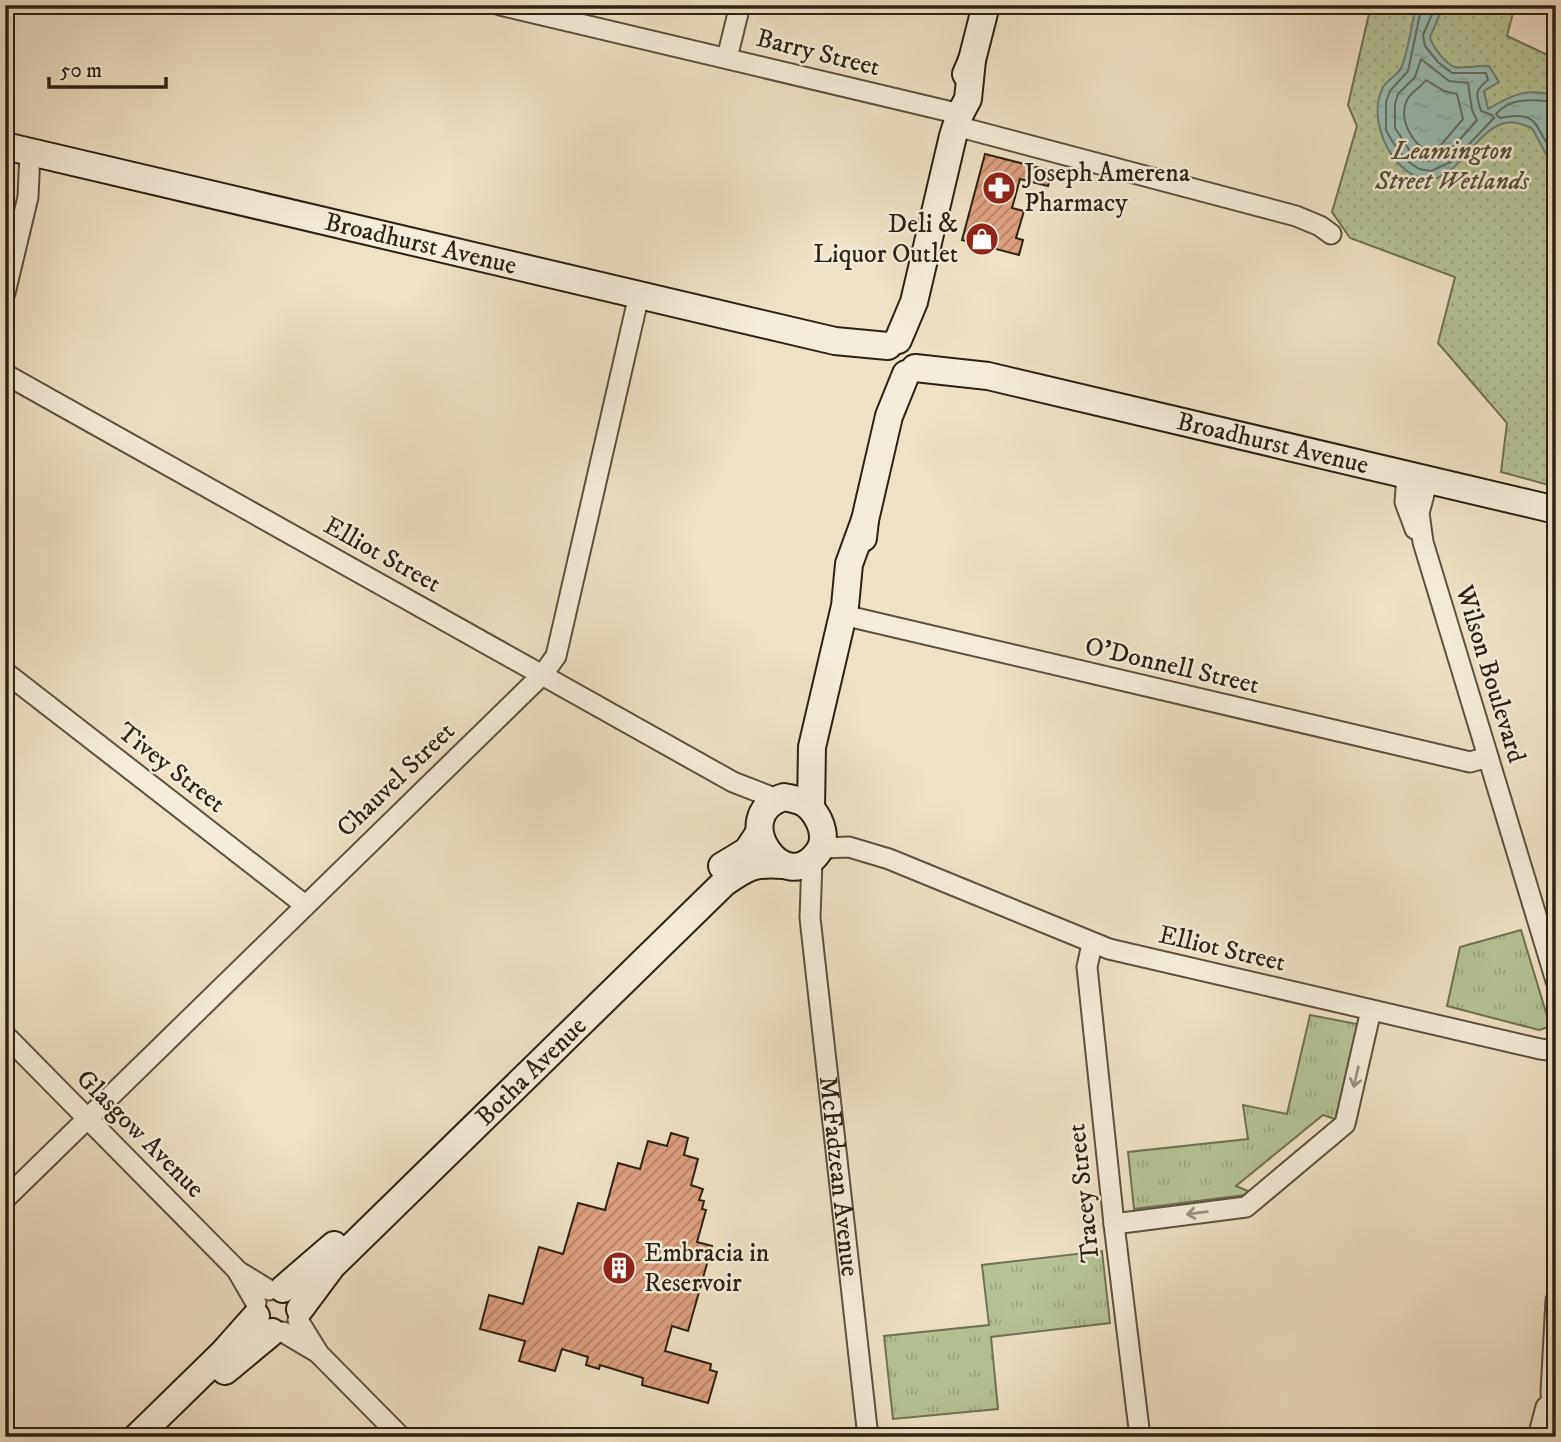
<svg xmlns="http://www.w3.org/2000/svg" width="1561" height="1442" viewBox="0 0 1561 1442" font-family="'IM FELL DW Pica',serif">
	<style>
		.grass { fill: url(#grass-tufts); stroke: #707256; stroke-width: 2 }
		.park { fill: url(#park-dots); stroke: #707256; stroke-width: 2 }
		.water { fill: url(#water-ripples); stroke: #6d7f76; stroke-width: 2 }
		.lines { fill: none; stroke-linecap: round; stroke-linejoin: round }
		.shore { stroke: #626f66; stroke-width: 2 }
		.building { fill: url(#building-hatch); stroke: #2b2115; stroke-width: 2 }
		.street-casing { stroke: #5c5141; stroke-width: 23 }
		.secondary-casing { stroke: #2b2115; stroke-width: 30 }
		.street { stroke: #f4ecda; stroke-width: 19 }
		.secondary { stroke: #f4ecda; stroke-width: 26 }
		.oneway { stroke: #9a9181 }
		.labels { text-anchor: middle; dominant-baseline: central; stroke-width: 5; stroke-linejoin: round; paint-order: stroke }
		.street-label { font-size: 26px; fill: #2b2115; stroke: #f4ecda }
		.park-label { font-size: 26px; font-style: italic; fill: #54523c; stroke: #f4ecda }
		.poi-label { font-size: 26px; fill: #2b2115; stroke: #f4ecda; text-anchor: start }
	</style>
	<defs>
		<pattern id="grass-tufts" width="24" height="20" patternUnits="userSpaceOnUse" patternTransform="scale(1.75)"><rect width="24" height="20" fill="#b5c397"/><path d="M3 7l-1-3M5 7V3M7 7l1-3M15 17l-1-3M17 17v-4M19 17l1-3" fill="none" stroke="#9ca781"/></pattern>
		<pattern id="park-dots" width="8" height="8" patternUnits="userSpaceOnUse" patternTransform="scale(1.75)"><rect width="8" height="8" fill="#b5c397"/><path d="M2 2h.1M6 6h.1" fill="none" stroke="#9ca781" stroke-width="1.8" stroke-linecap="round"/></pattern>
		<pattern id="water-ripples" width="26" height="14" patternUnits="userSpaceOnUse" patternTransform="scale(1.75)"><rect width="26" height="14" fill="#99bdb6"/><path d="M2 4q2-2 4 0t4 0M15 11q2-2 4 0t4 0" fill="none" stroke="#84a29c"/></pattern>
		<pattern id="building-hatch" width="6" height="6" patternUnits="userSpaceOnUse" patternTransform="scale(1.75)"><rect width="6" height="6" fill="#de9f7f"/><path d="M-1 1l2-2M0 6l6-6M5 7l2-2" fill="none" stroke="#b48167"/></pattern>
	</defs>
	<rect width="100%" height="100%" fill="#eee1c6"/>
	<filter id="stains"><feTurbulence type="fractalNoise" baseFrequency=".00286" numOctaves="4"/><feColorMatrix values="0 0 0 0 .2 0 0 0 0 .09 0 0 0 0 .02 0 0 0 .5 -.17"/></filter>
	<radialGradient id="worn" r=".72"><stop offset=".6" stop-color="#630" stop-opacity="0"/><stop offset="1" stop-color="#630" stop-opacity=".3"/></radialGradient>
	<path class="grass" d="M1521,930L1548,1019L1549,1027L1539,1030L1447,1006L1460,947Z
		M1310,1015L1362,1025L1340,1121L1323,1115L1236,1186L1250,1192L1245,1195L1134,1209L1128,1152L1248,1139L1243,1105L1287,1114Z
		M1102,1251L1110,1323L991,1337L998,1409L893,1419L884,1336L989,1325L982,1265Z"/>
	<path class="park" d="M1371,5H1515L1507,36L1556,59V487L1501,472L1507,423L1438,343L1455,277L1350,238L1332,212L1357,126L1348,105Z"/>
	<path class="water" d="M1416,5H1444L1430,37C1432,46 1445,64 1455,67C1462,69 1480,65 1489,66L1499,82L1484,91L1488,109C1512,95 1527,87 1556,96V163L1547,156L1532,128C1521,124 1513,120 1501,124C1468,136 1446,209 1401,166C1382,147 1370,113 1383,87C1388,79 1398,75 1401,68C1407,57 1413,19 1416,5Z"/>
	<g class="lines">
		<path class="shore" d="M1422,5L1408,71L1390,91L1386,102V130L1392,141L1406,160L1419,169L1431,171L1453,161L1494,118L1492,115L1481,111C1476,94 1474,91 1488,80L1486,73H1452L1438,62L1425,46L1423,35L1436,5
			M1421,59L1449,81L1468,83L1472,110L1477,120L1447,154L1437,160L1423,161L1412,154L1395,128V104L1398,94L1415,77Z
			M1426,80L1444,91L1457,94L1463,119L1440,146L1429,151C1412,145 1398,118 1407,100C1410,93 1421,87 1426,80Z
			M1556,102C1534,100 1512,96 1496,114L1500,118C1545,109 1532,132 1556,154"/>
	</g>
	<path class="building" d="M985,154L1052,171L1048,186L1020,179L1012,208L1024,211L1016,238L1023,240L1019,255L962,240Z
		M671,1133L688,1138L684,1155L698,1159L691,1185L703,1189L699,1200L704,1201L702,1209L706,1210L697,1242L712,1246L688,1331L672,1326L665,1351L711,1364L710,1370L717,1372L708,1403L642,1385L643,1378L600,1365L599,1369L586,1365L588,1357L562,1349L555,1371L519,1361L525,1341L480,1329L489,1295L523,1304L539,1247L563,1254L578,1203L605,1210L618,1163L640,1169L648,1141L667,1146Z"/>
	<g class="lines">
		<defs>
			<g id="street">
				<path d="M500,5L960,114"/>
				<path d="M727,58L740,5"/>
				<path d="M956,126L1296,216L1320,226L1331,234"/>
				<path d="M5,293L28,197L30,152"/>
				<path d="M5,374L733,782L777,799"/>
				<path d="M1407,475L1405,502L1415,529"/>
				<path d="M1428,479L1419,513L1423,542L1556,981"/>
				<path d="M843,615L1470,762L1488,757"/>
				<path d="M5,672L305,905"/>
				<path d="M822,848L849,847L889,859L1109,949L1540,1049L1556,1051"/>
				<path id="s1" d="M812,860L810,918L868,1437"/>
				<path d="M1092,944L1087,967L1114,1224L1140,1437"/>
				<path d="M5,1035L238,1271L269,1290"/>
				<path d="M5,1199L543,674L556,656L639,295"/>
				<path d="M1114,1224L1246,1207L1345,1124L1371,1010"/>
				<path d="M238,1272L256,1303"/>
				<path d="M298,1320L319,1354L401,1437"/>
				<path d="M283,1332L315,1351"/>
				<path d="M1538,1437L1546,1407"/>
				<path d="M1554,1437L1551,1392L1556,1300"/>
			</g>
			<g id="secondary">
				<path d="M966,74L972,60L986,5"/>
				<path id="s2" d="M5,146L835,341L888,346"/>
				<path d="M898,340L914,302L953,136L960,114L968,99L972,60"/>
				<path id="s3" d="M915,368L988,376L1556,510"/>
				<path d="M863,538L865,520L889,416L906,374"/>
				<path d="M784,797C789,798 795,799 800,801C816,807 830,835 819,851C785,902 726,815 784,797Z"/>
				<path d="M811,808L812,747L845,606L849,564L865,520"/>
				<path d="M722,866L747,851L759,833"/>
				<path d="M283,1289L334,1245"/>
				<path id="s4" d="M300,1309L332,1266L724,883C748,866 754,863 783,865"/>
				<path d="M225,1371L272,1332"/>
				<path d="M137,1437L224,1352L256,1316"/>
			</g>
		</defs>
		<use href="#street" class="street-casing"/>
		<use href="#secondary" class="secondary-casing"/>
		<use href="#street" class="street"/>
		<use href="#secondary" class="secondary"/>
	</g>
	<defs><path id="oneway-shaft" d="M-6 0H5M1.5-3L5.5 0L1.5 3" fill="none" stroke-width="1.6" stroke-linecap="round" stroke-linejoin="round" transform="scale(1.75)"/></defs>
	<g class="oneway">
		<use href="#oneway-shaft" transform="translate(1356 1077) rotate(103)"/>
		<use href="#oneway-shaft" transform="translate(1197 1213) rotate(173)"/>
	</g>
	<defs>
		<symbol id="pharmacy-disc" viewBox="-11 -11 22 22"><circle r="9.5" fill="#8f2418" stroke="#f4ecda"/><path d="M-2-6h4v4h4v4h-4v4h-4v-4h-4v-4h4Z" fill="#fff"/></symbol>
		<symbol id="shop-disc" viewBox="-11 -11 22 22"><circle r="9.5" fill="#8f2418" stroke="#f4ecda"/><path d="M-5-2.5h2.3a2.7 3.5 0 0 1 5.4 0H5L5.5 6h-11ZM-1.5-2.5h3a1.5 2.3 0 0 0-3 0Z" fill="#fff"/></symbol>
		<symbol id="building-disc" viewBox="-11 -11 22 22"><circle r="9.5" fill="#8f2418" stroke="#f4ecda"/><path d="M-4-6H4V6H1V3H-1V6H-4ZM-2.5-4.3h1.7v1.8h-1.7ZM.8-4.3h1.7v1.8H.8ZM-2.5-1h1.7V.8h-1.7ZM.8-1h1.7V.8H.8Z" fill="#fff"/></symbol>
	</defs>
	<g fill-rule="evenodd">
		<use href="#pharmacy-disc" x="980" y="169" width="38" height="38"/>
		<use href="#shop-disc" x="963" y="220" width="38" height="38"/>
		<use href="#building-disc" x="600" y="1249" width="38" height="38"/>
	</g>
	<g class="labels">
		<g class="street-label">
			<text transform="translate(818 53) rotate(14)">Barry Street</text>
			<text stroke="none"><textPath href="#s2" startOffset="427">Broadhurst Avenue</textPath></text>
			<text stroke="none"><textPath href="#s3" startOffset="366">Broadhurst Avenue</textPath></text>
			<text transform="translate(382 555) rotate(29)">Elliot Street</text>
			<text transform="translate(1172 666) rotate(13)">O'Donnell Street</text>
			<text transform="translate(1490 674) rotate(73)">Wilson Boulevard</text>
			<text transform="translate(171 768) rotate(38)">Tivey Street</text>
			<text transform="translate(396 780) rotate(-44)">Chauvel Street</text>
			<text transform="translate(1222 949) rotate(13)">Elliot Street</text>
			<text stroke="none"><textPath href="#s4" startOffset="332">Botha Avenue</textPath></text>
			<text transform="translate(140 1134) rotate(45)">Glasgow Avenue</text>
			<text stroke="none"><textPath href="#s1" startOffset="318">McFadzean Avenue</textPath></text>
			<text transform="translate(1084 1193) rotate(-96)">Tracey Street</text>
		</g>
		<g class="park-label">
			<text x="1452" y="151">Leamington<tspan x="1452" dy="30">Street Wetlands</tspan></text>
		</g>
		<g class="poi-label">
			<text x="1024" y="173">Joseph Amerena<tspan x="1024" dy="30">Pharmacy</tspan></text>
			<text x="958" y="224" text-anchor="end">Deli &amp;<tspan x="958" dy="30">Liquor Outlet</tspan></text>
			<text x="644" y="1253">Embracia in<tspan x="644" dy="30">Reservoir</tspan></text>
		</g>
	</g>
	<rect width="1561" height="1442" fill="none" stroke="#eee1c6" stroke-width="28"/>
	<rect x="7" y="7" width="1547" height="1428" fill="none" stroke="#2b2115" stroke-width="3.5"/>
	<rect x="14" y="14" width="1533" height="1414" fill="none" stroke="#2b2115" stroke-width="2"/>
	<path d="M49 77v10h117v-10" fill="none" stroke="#2b2115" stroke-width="3.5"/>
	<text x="60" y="77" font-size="21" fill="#2b2115" stroke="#f4ecda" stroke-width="5" paint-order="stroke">50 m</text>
	<rect width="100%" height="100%" filter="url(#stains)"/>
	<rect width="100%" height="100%" fill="url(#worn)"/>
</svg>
